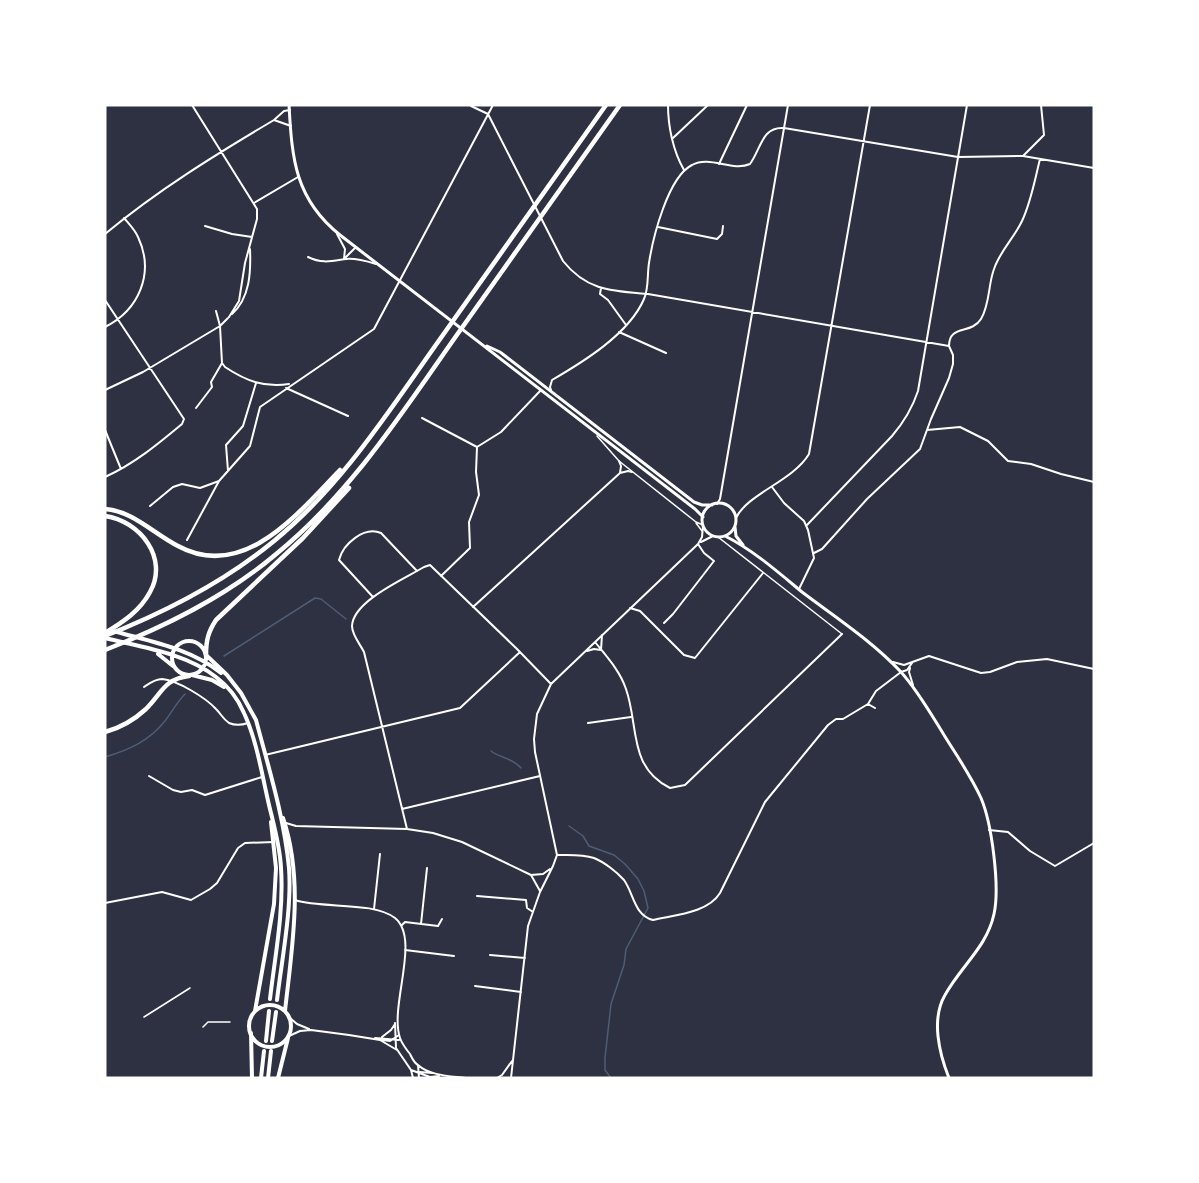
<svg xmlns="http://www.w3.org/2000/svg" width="1199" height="1183" viewBox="0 0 1199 1183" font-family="'Fira Sans Condensed',sans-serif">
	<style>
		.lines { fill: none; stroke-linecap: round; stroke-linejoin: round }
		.stream { stroke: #4f5d75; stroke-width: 1.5 }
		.service { stroke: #fff; stroke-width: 1.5 }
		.minor { stroke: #fff; stroke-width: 2 }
		.tertiary { stroke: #fff; stroke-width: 3 }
		.trunk { stroke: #fff; stroke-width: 4 }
		.motorway { stroke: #fff; stroke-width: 4.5 }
	</style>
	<rect width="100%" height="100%" fill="#2d3142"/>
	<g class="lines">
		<path class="stream" d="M224,656L315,598L321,599L346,619
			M491,751C502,759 511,757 521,768
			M105,757C129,750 149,741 165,721C172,712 177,702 185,694
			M569,826L583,836L589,846L614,855L625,864L638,879L644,891L648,908L626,949L624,965L611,1004L605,1058V1070L611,1078"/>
		<path class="service" d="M597,436L619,461L696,522L703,525
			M696,523L702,531
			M718,537L842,634
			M144,1017L190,988
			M203,1027L208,1022H230"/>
		<path class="minor" d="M192,105L257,209V219L245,263L239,301L229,317
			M668,105C668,126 673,151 684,170
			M471,106L488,114L563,261C587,291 612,291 648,294L949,346
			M274,120L291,126
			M673,138L708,105
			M1023,156L1044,135L1041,105
			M719,164L747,105
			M254,203L298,177
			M205,226L232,234L252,237
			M658,227L717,239L722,234L723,226
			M105,234C158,190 215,155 274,120L284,111L290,110
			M337,234L345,249L344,259
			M308,257C322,264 332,261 346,259C356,258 366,261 376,264
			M344,259L356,247
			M601,288L600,294L608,300L626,325
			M105,300L184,419L182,424C158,444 134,464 105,477
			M216,311L220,326L222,363L225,367C246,381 265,388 289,384
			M232,314C250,298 251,272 250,249
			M105,327C139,310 155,273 138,237C135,230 129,224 124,218
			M619,332L666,353
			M949,346C949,324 971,335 981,319C990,304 988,285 994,269C1000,251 1014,238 1022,221C1031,202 1035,179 1040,159
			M286,388L348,416
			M105,390L143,372L220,326L228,318
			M551,390L550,387L552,380C583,362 629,334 644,299C649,288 647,275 649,263C653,237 668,177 692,165C710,155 732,172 750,164C761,149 762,126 784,128L958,157L1023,156L1094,168
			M196,408L212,387L211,382L222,363
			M422,418L477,447
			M105,430L121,469
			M927,430L960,427L988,441L1008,461L1031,464L1061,474L1094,482
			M619,461L621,466L620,473
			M228,471L226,445L243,426L256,383
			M772,487L784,503L804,521L808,530L814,558L799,589
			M717,504L720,499L788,105
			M150,506L173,487L182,484L200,488L219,481
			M736,518C747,494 793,481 809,454L870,105
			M807,525L892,436C904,422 912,409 918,391L967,105
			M187,540L219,481L250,446L260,407L374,329L493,105
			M701,542L713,536
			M814,553L822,549L867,499L920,449L931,419L949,378L953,364V355L949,346
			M441,576L470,548L469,522L479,495L476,472L477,447L501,432L541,390
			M373,597L339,560C343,544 364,526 381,533L417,571
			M473,607L620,473L628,471L632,472
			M630,608L640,611L684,655L695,658L763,573
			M664,623L673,614L714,561L704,553L698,544
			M595,642C607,657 620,671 626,689C639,726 628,767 670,788L685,785L842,634
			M601,650L602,635
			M587,651L594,649L601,650
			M893,662L904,665L929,656L981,673L990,672L1017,662L1047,659L1094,669
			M910,668L909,672L913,685
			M144,687C150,683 155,679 162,679C177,680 206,698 216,709C221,714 223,719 229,723C236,726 242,725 248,723
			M868,704L875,708
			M588,723L631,717
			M265,755L460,708L520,652
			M149,776L173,790L181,792L192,790L205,795L262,777
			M402,809L540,776
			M286,823L296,826L407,829L433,833L462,842L531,875L540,891
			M407,829L364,652C360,644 352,635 352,626C353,601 404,579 424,567L430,565L517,649L551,684
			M989,830L1008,832L1030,851L1055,866L1094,843
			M557,855C569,855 582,854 594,858C604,862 617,872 624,880C634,894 634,915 653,920C674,915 708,913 720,893L765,802L828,725L836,719H843L868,704L876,691L901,672L907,670L912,663
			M531,875L543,874L550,869
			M477,896L526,900L527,908L533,912
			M295,900C322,909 373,901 395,918C421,939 389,1006 400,1038C402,1044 406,1049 410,1054C412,1058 414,1063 418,1065C430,1076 451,1076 466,1078
			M105,903L162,892L191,900L210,889L217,883L238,848L245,843L274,842
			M374,909L380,854
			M421,924L427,868
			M402,925L405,922L438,926L442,919
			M405,950L454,956
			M490,955L525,958
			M475,986L521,992
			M290,1018L297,1024L309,1029
			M395,1023L396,1048L411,1070L430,1077L439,1076
			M289,1036L300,1031L311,1030L349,1035L380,1040L397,1050
			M382,1037L391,1030L395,1024
			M375,1038L399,1040
			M383,1040L390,1041L399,1035
			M418,1065L419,1078
			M411,1070L413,1078
			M420,1072L432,1073
			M497,1078L502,1075L512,1061
			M511,1078L528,926L540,892L553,866L557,855L535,752L534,739L537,714L551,684L698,544L702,537L703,526"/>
		<path class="tertiary" d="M289,105C292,159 295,199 340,235L695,509L703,517
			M487,346L500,352L694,502L702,505H712
			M702 520a17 17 0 1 1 34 0a17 17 0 1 1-34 0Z
			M735,527L736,536L743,545
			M725,536C753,550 778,572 802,592C835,617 872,641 901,672C918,691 931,714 944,735C957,756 971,776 981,798C992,824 1000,887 994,914C987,947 961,966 945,995C931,1019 939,1053 949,1078"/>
		<path class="trunk" d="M117,632C153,642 191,649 221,673
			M105,638C141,647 186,653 216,677C228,686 238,699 244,713C257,741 262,775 269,805C274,826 280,846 281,868C284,911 275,956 270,999
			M172 658a17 17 0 1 1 34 0a17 17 0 1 1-34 0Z
			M158,654L173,666
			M206,655L227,675L241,693L256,720C269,769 284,817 289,868C292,909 282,958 277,1000
			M192,675L212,680L224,687
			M283,818C304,880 292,947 285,1011
			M249 1026a21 21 0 1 1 42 0a21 21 0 1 1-42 0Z
			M255,1011L274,904L276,868L271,822
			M251,1033L252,1078
			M266,1041L269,1011
			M272,1041L276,1012
			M261,1078L264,1051
			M268,1078L271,1051
			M278,1078L288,1038"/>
		<path class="motorway" d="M105,509C133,511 154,534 178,546C244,582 299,512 340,470
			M105,516C140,521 169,558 150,592C140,611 123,622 105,633
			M105,636C166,612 223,583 274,541C339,488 385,417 433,349C490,268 548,187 606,105
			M105,650C166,626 225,597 275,555C349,495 400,416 454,339C509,261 565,183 620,105
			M206,655C206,641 208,632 216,620L303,538L349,488
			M105,732C120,728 134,720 146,709C162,693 164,679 189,676"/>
	</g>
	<rect width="1199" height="1183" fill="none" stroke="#ffffff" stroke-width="213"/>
</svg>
